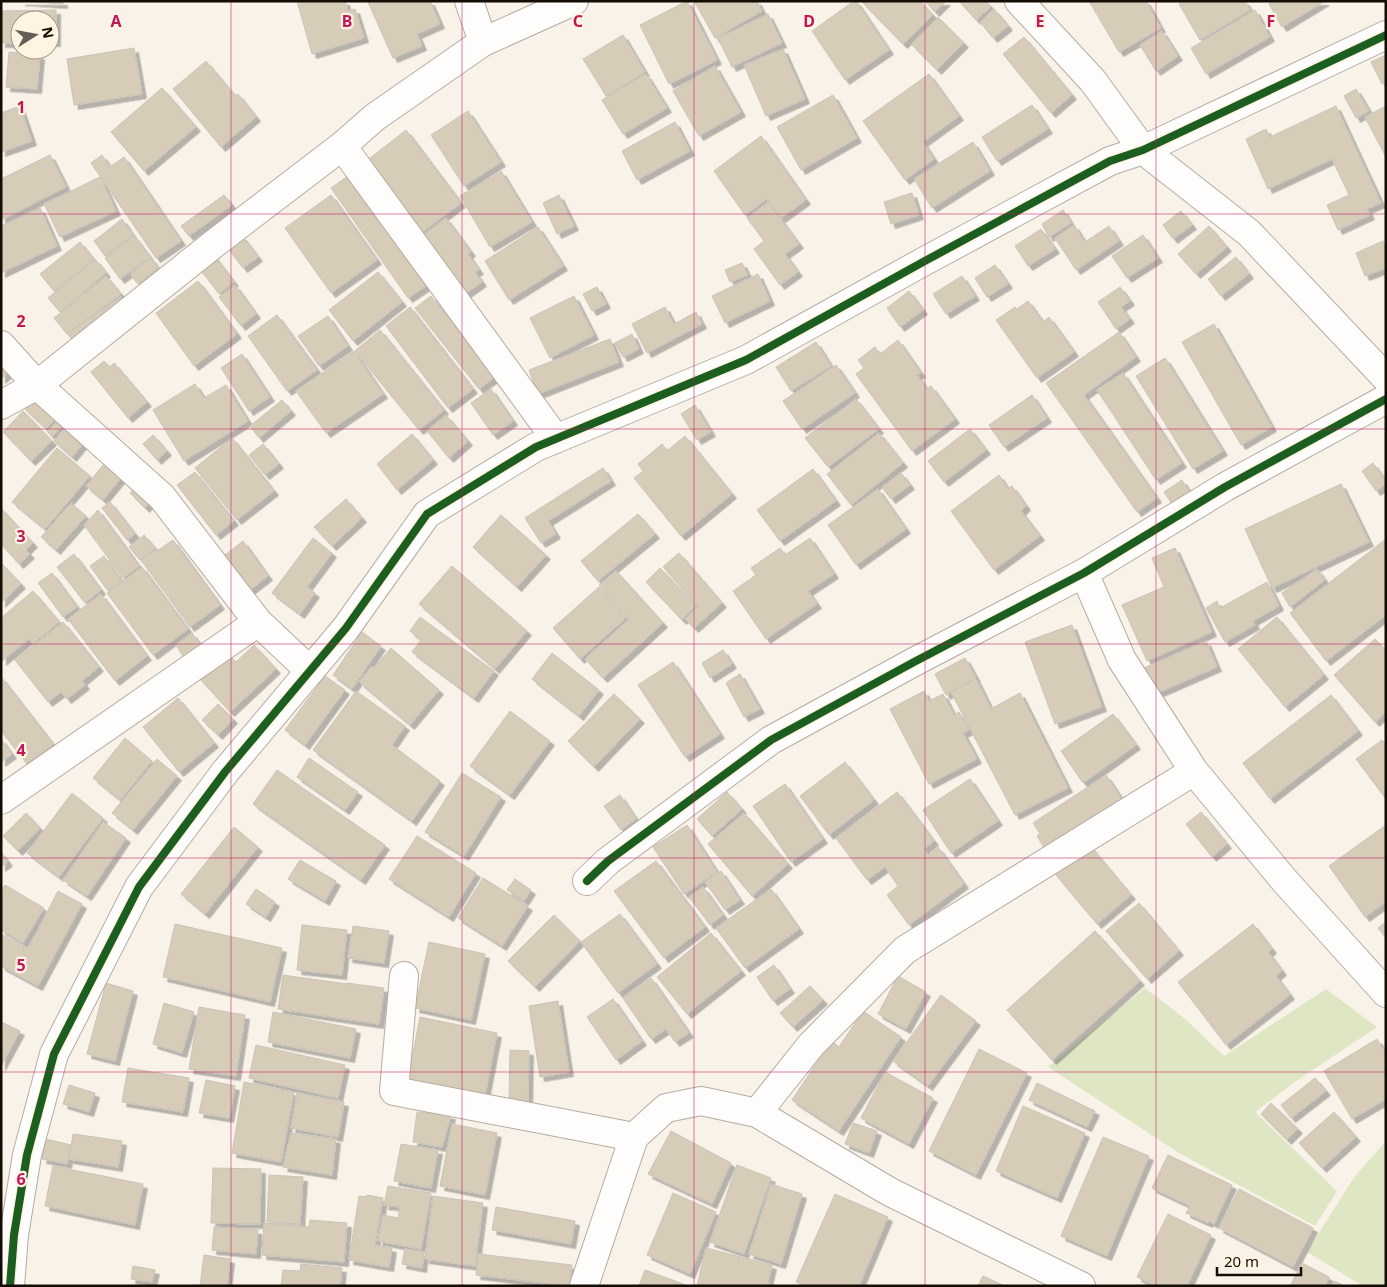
<svg xmlns="http://www.w3.org/2000/svg" width="1387" height="1287" viewBox="0 0 1387 1287" font-family="'Noto Sans',sans-serif">
	<style>
		.green { fill: #dee6c4 }
		.building { fill: #d7ccb7; stroke: #c9c3b9; filter: url(#shadow) }
		.lines { fill: none; stroke-linecap: round; stroke-linejoin: round }
		.street-casing { stroke: #b3ada4; stroke-width: 30 }
		.secondary-casing { stroke: #b3ada4; stroke-width: 30 }
		.street { stroke: #fefdfc; stroke-width: 28 }
		.secondary { stroke: #fefdfc; stroke-width: 28 }
		.cycleway-casing { stroke: #fff4e1; stroke-width: 11 }
		.cycleway { stroke: #1b5e20; stroke-width: 8 }
		.grid { fill: none; stroke: #c2185b; stroke-width: 1; stroke-opacity: 0.55 }
		.grid-label { font-size: 16px; text-anchor: middle; font-weight: bold; fill: #c2185b; stroke: #fff4e1; stroke-width: 4.5; stroke-linejoin: round; paint-order: stroke }
	</style>
	<defs>
		<filter id="shadow"><feDropShadow dx="4.5" dy="4.5" stdDeviation="0" flood-color="#0004"/></filter>
	</defs>
	<rect width="100%" height="100%" fill="#f8f2e8"/>
	<path class="green" d="M1145,988L1184,1018L1224,1056L1326,989L1377,1027L1299,1079L1255,1112L1337,1191L1315,1226L1179,1153L1048,1067Z
		M1386,1141V1286H1363L1307,1252L1355,1176Z"/>
	<path class="building" d="M21,1H63V4Z
		M297,1H345L348,11L355,9L364,38L312,54Z
		M371,1H430L440,24L417,34L422,46L393,58L368,2Z
		M687,1L717,60L669,84L640,25Z
		M694,1H757L762,11L715,38Z
		M854,1H856L889,50L845,80L812,31Z
		M861,1H920L933,15L903,44Z
		M925,1H946L935,12Z
		M959,1H986L991,7L976,20Z
		M1089,1H1146L1161,28L1119,52Z
		M1183,1H1245L1250,10L1200,40L1179,4Z
		M1273,1H1325L1282,27L1269,4Z
		M994,9L1008,26L993,38L980,22Z
		M56,10V42H50V20H20V43H1V11Z
		M1255,10L1270,37L1206,74L1191,48Z
		M768,14L782,43L732,67L718,38Z
		M938,17L964,43L937,70L911,44Z
		M1162,31L1178,56L1156,71L1140,45Z
		M623,35L645,72L606,96L583,59Z
		M1024,37L1072,95L1051,113L1003,54Z
		M134,48L142,94L74,105L67,59Z
		M783,49L805,99L766,116L744,65Z
		M9,52L40,55L37,89L6,87Z
		M1386,55V82L1382,84L1371,62Z
		M206,61L235,96L238,94L256,117L221,147L173,89Z
		M715,66L741,112L699,136L673,91Z
		M646,74L667,108L623,134L602,100Z
		M929,74L959,116L923,142L934,159L905,180L863,121Z
		M162,88L196,127L144,171L111,132Z
		M1356,89L1369,111L1356,118L1344,96Z
		M833,95L857,138L801,170L777,127Z
		M1032,105L1048,129L997,161L982,137Z
		M20,106L32,141L1,152V113Z
		M1336,106L1381,203L1367,209L1370,215L1338,230L1327,205L1349,195L1332,159L1268,189L1246,139L1266,129L1270,137Z
		M1386,106V157L1365,117Z
		M468,111L501,162L464,186L431,135Z
		M675,122L690,151L637,180L622,151Z
		M406,130L461,203L420,234L365,162Z
		M761,136L806,200L781,218L767,199L745,215L714,171Z
		M973,142L990,171L932,208L914,179Z
		M50,155L66,187L1,220V179Z
		M102,155L110,167L124,157L181,241L156,258L91,163Z
		M501,171L532,222L490,247L460,196Z
		M348,176L426,286L408,298L331,188Z
		M100,177L116,211L60,237L44,204Z
		M912,193L919,215L891,224L884,202Z
		M224,195L232,205L189,236L181,226Z
		M331,195L377,260L331,293L285,228Z
		M559,195L574,226L557,234L543,203Z
		M768,202L799,244L785,254L798,272L780,285L754,249L764,241L747,218Z
		M40,208L57,246L1,273V226Z
		M1063,210L1071,223L1049,237L1042,224Z
		M1181,211L1192,225L1173,239L1163,225Z
		M446,218L471,252L468,254L479,270L475,272L482,282L465,294L422,236Z
		M122,219L133,235L105,256L94,241Z
		M1074,225L1085,242L1109,226L1119,241L1076,270L1055,238Z
		M1209,226L1227,247L1196,274L1178,254Z
		M538,227L563,266L509,300L485,261Z
		M1041,229L1055,249L1028,266L1015,246Z
		M1143,235L1158,258L1127,278L1112,256Z
		M134,236L150,257L120,279L105,258Z
		M242,236L258,257L243,268L227,247Z
		M1383,241L1386,247V268L1365,276L1356,253Z
		M80,242L94,260L54,291L40,274Z
		M211,252L234,282L219,294L196,264Z
		M1236,257L1249,274L1221,296L1208,279Z
		M151,258L158,268L138,284L130,274Z
		M95,259L106,273L60,312L48,298Z
		M742,263L748,275L730,282L725,270Z
		M995,265L1008,284L987,297L975,278Z
		M378,272L402,302L353,341L329,310Z
		M758,274L770,301L725,323L712,296Z
		M106,276L121,294L67,334L54,318Z
		M962,276L975,296L946,314L933,294Z
		M198,281L237,334L194,366L156,313Z
		M235,285L256,314L241,326L219,297Z
		M597,287L606,304L592,311L583,294Z
		M1120,287L1130,301L1121,307L1130,319L1116,329L1098,302Z
		M909,291L923,310L900,327L887,308Z
		M431,296L495,377L479,389L415,308Z
		M574,296L594,335L550,358L530,318Z
		M121,297L130,310L79,350L68,333Z
		M1028,301L1043,322L1049,317L1074,352L1037,378L996,320L1015,307L1017,309Z
		M410,307L473,389L448,408L386,326Z
		M665,307L674,324L696,312L702,324L647,353L632,324Z
		M277,315L317,370L287,391L248,336Z
		M328,316L348,346L319,366L298,336Z
		M1214,324L1272,427L1241,445L1182,342Z
		M380,330L444,410L419,430L355,351Z
		M1119,332L1136,357L1084,395L1157,498L1137,512L1046,383Z
		M632,334L639,349L623,357L615,343Z
		M610,339L619,362L538,394L529,370Z
		M898,340L921,373L917,375L927,389L931,386L955,419L912,451L856,374L864,368L858,360L875,347L880,354Z
		M816,342L831,366L791,391L776,367Z
		M354,351L383,394L326,433L296,391Z
		M242,354L270,397L249,411L221,368Z
		M1165,358L1223,451L1193,469L1136,376Z
		M104,361L110,367L114,363L147,402L128,418L91,372Z
		M1,363L9,372L1,379Z
		M836,365L855,393L802,429L783,401Z
		M1123,373L1182,463L1156,480L1097,390Z
		M195,384L204,398L226,385L248,421L184,461L153,410Z
		M43,386L65,409L46,429L22,406Z
		M491,389L513,421L493,435L471,403Z
		M1032,395L1047,418L1004,447L989,425Z
		M856,399L879,429L828,467L805,438Z
		M282,400L291,411L259,438L250,426Z
		M695,405L711,432L697,440L681,414Z
		M23,411L52,441L31,461L3,432Z
		M63,415L69,420L52,437L47,431Z
		M446,415L468,441L449,458L427,431Z
		M68,424L86,440L72,457L54,441Z
		M970,429L986,450L944,482L928,461Z
		M879,433L903,463L851,505L827,474Z
		M412,434L433,460L397,490L377,464Z
		M153,435L167,451L157,460L143,444Z
		M685,436L732,494L681,536L634,478L643,471L638,464L662,444L667,451Z
		M232,438L274,491L237,520L195,468Z
		M263,444L279,464L265,475L249,455Z
		M57,448L90,476L45,529L12,502Z
		M1373,463L1386,481V484L1376,491L1362,471Z
		M104,464L121,478L103,500L86,486Z
		M603,468L611,481L548,521L556,534L541,543L525,518Z
		M813,469L836,501L780,541L757,510Z
		M195,472L234,521L216,535L177,485Z
		M901,473L910,485L891,499L882,487Z
		M999,475L1008,489L1012,486L1026,506L1021,511L1040,536L994,570L951,511Z
		M1182,480L1190,492L1172,504L1164,492Z
		M139,483L154,498L145,508L130,493Z
		M1341,484L1369,542L1272,588L1245,529Z
		M878,489L906,529L856,565L828,525Z
		M346,499L362,518L332,546L314,527Z
		M110,502L135,534L127,540L102,508Z
		M71,503L86,516L56,550L41,537Z
		M1,508L33,543L26,550L30,554L19,564L1,544Z
		M98,510L139,566L123,578L84,525Z
		M638,514L655,534L598,581L581,561Z
		M501,515L546,555L517,587L473,547Z
		M144,535L155,548L140,560L129,547Z
		M313,538L332,553L307,587L315,593L300,614L272,593Z
		M810,538L834,574L808,591L817,604L766,639L733,591L756,575L751,568L780,548L785,555Z
		M1386,539V615L1326,661L1290,613Z
		M173,540L220,605L190,627L141,560L155,550L157,551Z
		M243,541L268,576L250,590L225,555Z
		M1175,548L1212,632L1147,661L1122,605L1164,587L1152,558Z
		M679,553L722,603L694,628L685,619L698,607L663,567Z
		M74,554L101,590L85,603L57,567Z
		M104,556L122,581L108,591L90,566Z
		M1,563L21,584L1,603Z
		M452,566L527,631L495,669L419,604Z
		M142,567L188,629L153,655L107,593Z
		M660,568L696,606L682,620L646,582Z
		M1317,569L1325,580L1290,607L1282,593Z
		M616,571L663,623L603,678L585,659L629,619L599,585Z
		M52,573L77,607L63,617L38,583Z
		M1267,582L1279,606L1253,621L1255,625L1225,642L1206,608L1217,601L1220,608Z
		M599,587L626,618L580,659L553,628Z
		M33,591L59,622L33,644L29,639L2,661L1,618Z
		M101,594L147,656L115,681L68,619Z
		M420,617L494,671L474,698L412,652L421,640L410,631Z
		M1277,617L1324,675L1285,707L1238,649Z
		M63,622L99,667L82,681L85,685L67,699L61,692L48,702L15,660Z
		M1072,625L1102,707L1055,724L1025,642Z
		M362,632L381,646L352,689L333,675Z
		M192,633L203,649L186,661L176,645Z
		M1375,639L1386,651V712L1375,722L1334,675Z
		M1206,641L1217,667L1155,694L1144,668Z
		M254,645L276,669L230,712L201,680L229,655L236,662Z
		M391,648L439,690L410,725L359,682L372,666L374,668Z
		M723,650L732,664L710,678L702,663Z
		M552,653L599,690L579,716L532,679Z
		M965,658L976,678L946,695L935,674Z
		M673,662L720,734L685,757L638,685Z
		M740,674L760,709L744,717L726,683Z
		M325,676L345,690L305,745L285,730Z
		M1,677L53,744L27,764L1,731Z
		M976,679L991,709L1020,693L1068,788L1015,815L951,692Z
		M356,691L405,726L392,745L440,781L412,821L313,750Z
		M924,691L929,701L943,694L954,715L959,712L969,730L963,733L977,759L929,784L890,709Z
		M614,694L640,719L594,767L568,741Z
		M1331,695L1358,731L1270,799L1243,763Z
		M178,698L214,743L179,772L143,727Z
		M218,704L233,719L218,735L202,720Z
		M510,711L550,741L510,795L470,766Z
		M1113,714L1136,745L1083,783L1061,751Z
		M125,738L152,761L120,800L93,778Z
		M1,739L12,754L1,762Z
		M1382,740L1386,745V799L1356,759Z
		M309,758L358,792L345,810L297,777Z
		M157,759L177,776L133,830L112,813Z
		M845,762L874,800L829,835L800,796Z
		M277,770L385,845L361,880L253,804Z
		M462,773L501,797L464,856L425,832Z
		M1106,775L1125,804L1048,854L1037,836L1040,834L1033,823Z
		M970,779L998,821L951,853L923,810Z
		M785,784L823,839L791,862L753,806Z
		M727,792L742,809L712,836L697,819Z
		M897,792L934,841L924,849L928,855L938,847L964,884L909,925L887,895L898,886L885,867L867,880L836,838Z
		M72,793L103,818L59,877L27,853Z
		M620,795L636,819L621,830L604,806Z
		M1201,812L1227,844L1212,857L1186,824Z
		M26,813L40,828L18,851L3,836Z
		M744,813L788,864L752,896L708,844Z
		M103,822L126,838L87,896L63,880Z
		M687,825L717,872L684,894L653,847Z
		M1386,825V902L1365,917L1329,866Z
		M234,827L258,847L205,914L181,894Z
		M417,836L476,873L449,917L389,879Z
		M1085,840L1131,895L1097,924L1051,869Z
		M1,852L8,862L1,867Z
		M300,860L336,881L325,901L288,879Z
		M656,861L705,927L664,958L614,891Z
		M721,871L740,900L725,910L705,882Z
		M483,878L528,906L502,946L458,918Z
		M515,879L531,890L524,901L507,890Z
		M5,885L44,908L23,943L1,930V890Z
		M703,887L723,915L710,925L689,897Z
		M256,889L275,902L266,917L246,904Z
		M771,889L799,929L745,968L716,928Z
		M58,891L82,904L38,986L1,966V934L28,949Z
		M1139,903L1179,951L1147,979L1106,931Z
		M620,914L657,964L618,993L581,942Z
		M554,915L580,941L535,987L508,961Z
		M1386,922V938L1378,928Z
		M175,924L282,948L270,1002L163,977Z
		M1253,924L1272,949L1268,952L1282,971L1276,976L1290,995L1226,1045L1178,982Z
		M302,925L347,930L342,975L297,970Z
		M353,926L389,931L384,963L348,958Z
		M1095,931L1140,981L1052,1060L1007,1010Z
		M711,933L741,971L687,1014L657,977Z
		M429,942L485,954L471,1020L415,1008Z
		M774,965L790,989L773,1001L757,977Z
		M283,975L347,984V983L384,988L379,1024L278,1009Z
		M898,976L926,992L906,1029L878,1014Z
		M651,978L689,1033L675,1042L666,1029L651,1039L623,998Z
		M106,983L133,991L115,1061L87,1054Z
		M810,986L823,1000L793,1027L780,1013Z
		M941,995L976,1021L928,1086L893,1061Z
		M613,999L642,1041L616,1060L587,1017Z
		M558,1001L569,1072L540,1077L529,1006Z
		M164,1003L194,1012L182,1053L153,1044Z
		M199,1007L245,1015L236,1076L189,1069Z
		M863,1011L901,1037L839,1131L792,1100L831,1041L839,1047Z
		M273,1012L356,1029L350,1058L268,1042Z
		M420,1017L497,1033L485,1095L408,1079Z
		M1,1022L20,1031L1,1066Z
		M1377,1039L1386,1054V1099L1352,1119L1324,1071Z
		M256,1045L345,1065L338,1098L249,1078Z
		M979,1049L1027,1073L976,1175L929,1151Z
		M510,1050L529,1051L528,1102L509,1101Z
		M128,1068L189,1078L183,1112L122,1102Z
		M885,1072L933,1098L909,1144L861,1118Z
		M1315,1078L1326,1091L1291,1118L1281,1105Z
		M206,1080L235,1086L229,1118L199,1113Z
		M244,1082L294,1092L281,1162L232,1153Z
		M1037,1083L1095,1111L1087,1127L1029,1100Z
		M69,1085L95,1093L89,1112L63,1104Z
		M297,1093L344,1102L338,1137L291,1128Z
		M1271,1103L1298,1129L1287,1140L1261,1114Z
		M1023,1106L1085,1133L1057,1198L996,1171Z
		M417,1112L451,1115L442,1147L413,1142Z
		M1334,1112L1356,1137L1322,1168L1299,1143Z
		M853,1123L877,1131L869,1153L845,1144Z
		M452,1124L497,1133L485,1195L440,1186Z
		M671,1131L731,1163L712,1204L648,1174Z
		M291,1133L336,1139L332,1175L283,1167Z
		M73,1134L122,1141L118,1167L69,1159Z
		M1103,1137L1149,1156L1107,1256L1061,1236Z
		M46,1139L71,1145L67,1164L42,1159Z
		M401,1144L438,1150L431,1188L394,1181Z
		M1168,1155L1232,1185L1214,1224L1209,1221L1208,1223L1186,1213L1190,1206L1152,1188Z
		M737,1165L771,1178L744,1254L710,1242Z
		M53,1166L143,1184L135,1225L45,1206Z
		M213,1168L261,1169L260,1224L211,1223Z
		M269,1175L303,1177L300,1224L267,1222Z
		M771,1184L802,1194L781,1264L749,1254Z
		M388,1186L431,1193L421,1249L378,1241L383,1215L398,1218L400,1207L384,1205Z
		M1239,1189L1313,1228L1293,1267L1219,1228Z
		M673,1193L716,1212L690,1274L647,1255Z
		M835,1194L888,1217L859,1286H805L796,1282Z
		M367,1195L383,1198L375,1245L392,1248L389,1267L349,1260L359,1196L367,1197Z
		M433,1196L483,1203L475,1266L425,1259Z
		M496,1207L575,1221L571,1244L492,1230Z
		M1168,1214L1211,1235L1187,1286H1155L1137,1277Z
		M310,1220L347,1223L344,1262L262,1255L264,1223L309,1227Z
		M214,1227L258,1230L256,1254L212,1250Z
		M706,1248L772,1265L768,1282L770,1283L769,1286H697Z
		M405,1249L424,1252L422,1268L402,1264Z
		M478,1254L572,1265L570,1286L476,1275Z
		M204,1255L230,1259L227,1286H200Z
		M1302,1263L1329,1277L1325,1286H1290Z
		M301,1264L342,1268L340,1286H281L283,1270L300,1271Z
		M133,1266L155,1270L152,1282L131,1279Z
		M645,1270L686,1285L639,1286Z
		M983,1276L1005,1286H978Z
		M1335,1281L1344,1286H1332Z"/>
	<g class="lines">
		<defs>
			<path id="street" d="M469,1L483,42
				M1019,1L1093,81L1143,150
				M342,146L556,439
				M1,345L37,385L162,497L258,622L310,671
				M1,405L37,385L215,243L342,146L375,117L483,42L574,1
				M1084,573L1122,660L1194,771L1284,880L1386,993
				M1,800L258,622
				M587,881L608,861L771,740L914,662L1084,573L1225,487L1386,399
				M404,976L394,1091L634,1137
				M757,1113L811,1045L905,950L1194,771
				M584,1286L634,1137L666,1108L701,1101L757,1113L890,1192L1081,1286"/>
			<path id="secondary" d="M1143,150L1249,233L1386,378
				M10,1286L14,1235L27,1155L54,1054L139,887L225,772L346,628L427,514L536,447L746,360L923,262L1110,161L1143,150L1386,35"/>
		</defs>
		<use href="#street" class="street-casing"/>
		<use href="#secondary" class="secondary-casing"/>
		<use href="#street" class="street"/>
		<use href="#secondary" class="secondary"/>
		<defs>
			<path id="cycleway" d="M587,881L608,861L771,740L914,662L1084,573L1225,487L1386,399
				M10,1286L14,1235L27,1155L54,1054L139,887L225,772L346,628L427,514L536,447L746,360L923,262L1110,161L1143,150L1386,35"/>
		</defs>
		<use href="#cycleway" class="cycleway-casing"/>
		<use href="#cycleway" class="cycleway"/>
	</g>
	<path class="grid" d="M231,1V1286M462,1V1286M694,1V1286M925,1V1286M1156,1V1286M1,214H1386M1,429H1386M1,644H1386M1,858H1386M1,1072H1386"/>
	<g class="grid-label">
		<text x="116" y="27">A</text>
		<text x="347" y="27">B</text>
		<text x="578" y="27">C</text>
		<text x="809" y="27">D</text>
		<text x="1040" y="27">E</text>
		<text x="1271" y="27">F</text>
		<text x="21" y="113">1</text>
		<text x="21" y="327">2</text>
		<text x="21" y="542">3</text>
		<text x="21" y="756">4</text>
		<text x="21" y="971">5</text>
		<text x="21" y="1185">6</text>
	</g>
	<rect width="1387" height="1287" fill="none" stroke="#140d04" stroke-width="5"/>
	<g transform="translate(35 35) rotate(79)"><circle r="24" fill="#fff4e1" stroke="#a19889"/>
	<path d="M0-4L9 19L0 12L-9 19Z" fill="#645d54"/>
	<text y="-8" font-size="14" font-weight="bold" text-anchor="middle" fill="#140d04">N</text>
	</g>
	<path d="M1217 1267v8h84v-8" fill="none" stroke="#140d04" stroke-width="2.5"/>
	<text x="1224" y="1267" font-size="15" fill="#140d04" stroke="#fff4e1" stroke-width="4" paint-order="stroke">20 m</text>
</svg>
